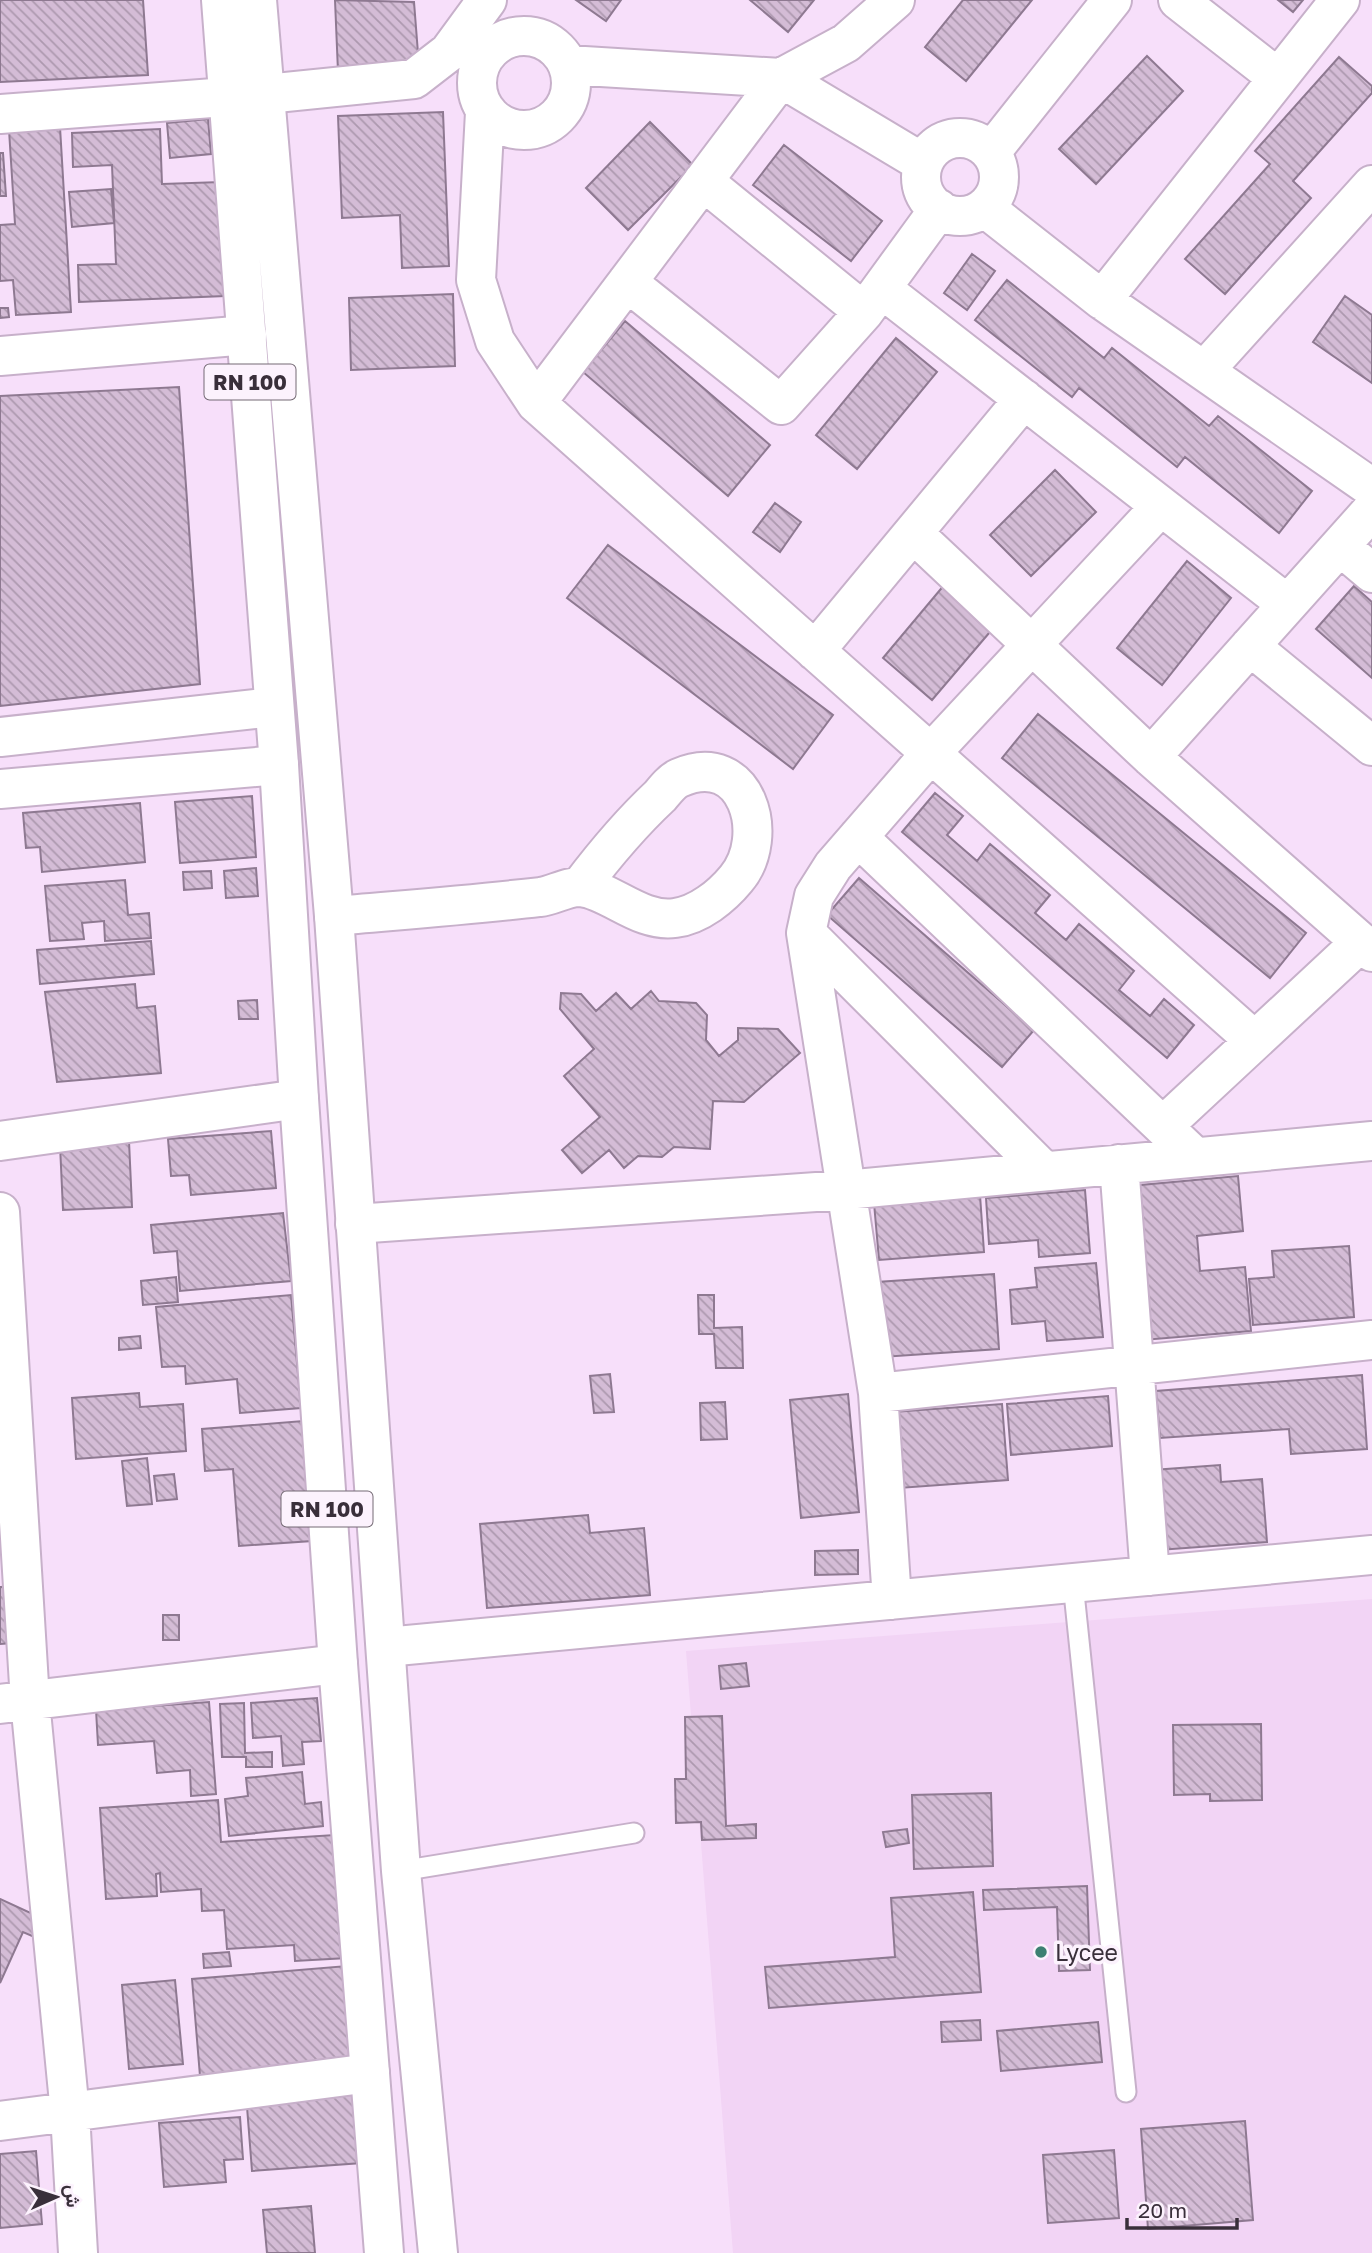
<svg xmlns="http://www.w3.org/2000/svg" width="1372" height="2253" viewBox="0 0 1372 2253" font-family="'Golos Text',Vazirmatn,sans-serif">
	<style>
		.built { fill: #f2d4f5 }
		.building { fill: url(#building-back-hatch); stroke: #8e7991; stroke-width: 2 }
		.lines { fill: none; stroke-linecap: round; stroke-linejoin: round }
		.lane-casing { stroke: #c7b0ca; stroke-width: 23 }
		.street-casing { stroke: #c7b0ca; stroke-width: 42 }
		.highway-casing { stroke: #c7b0ca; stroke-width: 42 }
		.lane { stroke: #fff; stroke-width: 19 }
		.street { stroke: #fff; stroke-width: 38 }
		.highway { stroke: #fff; stroke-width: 38 }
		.poi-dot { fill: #3d8072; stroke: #fcf2fd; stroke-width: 2.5 }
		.labels { text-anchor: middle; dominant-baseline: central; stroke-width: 7; stroke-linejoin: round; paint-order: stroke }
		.shield { fill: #fcf2fd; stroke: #746a74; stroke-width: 2 }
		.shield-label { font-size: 21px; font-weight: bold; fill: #392f3a }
		.poi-label { font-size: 23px; fill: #392f3a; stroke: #fcf2fd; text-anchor: start }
	</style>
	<defs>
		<pattern id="building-back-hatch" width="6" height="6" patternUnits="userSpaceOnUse" patternTransform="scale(1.75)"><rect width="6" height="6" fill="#d4bcd6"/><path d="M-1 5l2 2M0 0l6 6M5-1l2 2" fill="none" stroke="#ad99af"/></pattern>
	</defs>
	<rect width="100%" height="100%" fill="#f7dffa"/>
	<path class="built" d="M1372,1599V2253H733L686,1651Z"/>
	<path class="building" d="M0,0H143L148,75L0,82Z
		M335,0L414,2L419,66L338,72Z
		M576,0H621L606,21Z
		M750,0H814L788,32Z
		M963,0H1032L966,81L925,47Z
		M1278,0H1303L1293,12Z
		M1147,56L1183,91L1096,184L1059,149Z
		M1339,57L1372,86V93L1293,181L1311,198L1225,294L1185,259L1270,164L1255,151Z
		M443,112L449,266L402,268L400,215L342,218L338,116Z
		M208,119L211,154L170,158L167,123Z
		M650,122L693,165L628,230L586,188Z
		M60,127L71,312L16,315L13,280L0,281V225L15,224L9,130Z
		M160,129L162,184L221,182L225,296L79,302L78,265L116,264L112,165L73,167L72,133Z
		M784,145L882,221L851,261L753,185Z
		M0,153H3L6,196H0Z
		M111,189L114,223L72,227L69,192Z
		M972,254L995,271L967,310L944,293Z
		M1007,280L1104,358L1112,348L1209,426L1218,416L1312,491L1279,533L1185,457L1177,467L1079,388L1072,397L975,320Z
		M453,294L455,366L351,370L349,298Z
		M1345,296L1372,315V383L1313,342Z
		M0,308H8L9,317L0,318Z
		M625,321L770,445L728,496L583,372Z
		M896,338L937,372L857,469L816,435Z
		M179,387L200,684L0,706V396Z
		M1055,470L1096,512L1031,576L990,535Z
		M775,503L801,522L780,552L753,532Z
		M608,545L833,715L793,769L567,598Z
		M1187,561L1231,598L1162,685L1117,648Z
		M945,584L995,626L932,700L883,658Z
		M1354,586L1372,602V678L1316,629Z
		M1038,714L1306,933L1270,978L1002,758Z
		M935,793L963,816L947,835L977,861L990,844L1050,895L1035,913L1066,940L1079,924L1134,971L1119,990L1150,1016L1164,999L1194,1025L1167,1058L902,832Z
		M252,796L256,857L180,863L175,802Z
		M140,803L145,862L42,872L40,847L26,848L23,813Z
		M256,868L258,896L226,898L224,871Z
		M211,871L212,888L184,890L183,872Z
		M859,878L1034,1030L1002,1067L827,915Z
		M125,880L128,915L149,913L151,938L105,941L104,921L82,923L84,939L50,941L45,886Z
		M151,941L154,974L40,984L37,950Z
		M135,984L137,1008L155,1006L161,1073L57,1082L45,992Z
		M651,991L659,1001L696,1003L707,1015L706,1040L719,1056L738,1040V1028L778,1029L800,1053L744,1102L713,1101L710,1149L674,1147L662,1157L638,1156L624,1168L609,1150L582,1173L562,1150L600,1117L564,1076L594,1049L560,1009L561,993L581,994L596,1011L616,993L631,1009Z
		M257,1000L258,1019H239L238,1001Z
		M271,1131L276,1188L191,1195L189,1175L171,1176L168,1139Z
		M129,1141L132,1207L63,1210L60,1145Z
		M1238,1176L1243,1231L1197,1236L1200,1271L1245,1267L1251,1331L1143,1340L1130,1186Z
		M1085,1190L1090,1253L1039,1257L1038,1240L989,1244L986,1198Z
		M980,1195L984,1252L879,1260L874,1203Z
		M283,1213L291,1281L180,1291L177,1251L154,1253L151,1225Z
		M1349,1246L1354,1317L1253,1325L1249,1279L1274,1277L1272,1251Z
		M1096,1263L1103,1337L1047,1341L1045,1321L1012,1324L1010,1290L1037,1287L1035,1268Z
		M994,1274L999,1349L882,1357L877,1282Z
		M176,1277L178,1302L143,1305L141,1281Z
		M291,1295L301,1408L240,1413L237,1379L186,1384L185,1366L162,1367L156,1307Z
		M698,1295H714V1328L742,1327L743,1368H716L714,1334H699Z
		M140,1336L141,1348L119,1350V1338Z
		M610,1374L614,1412L594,1413L590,1376Z
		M1362,1375L1367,1449L1291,1454L1289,1429L1160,1438L1156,1391Z
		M139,1393L140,1407L183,1404L186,1451L76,1459L72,1398Z
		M848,1394L859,1512L801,1518L790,1400Z
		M1108,1396L1112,1446L1011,1455L1007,1404Z
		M725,1402L727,1439L701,1440L700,1403Z
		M1002,1404L1008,1480L899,1488L893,1412Z
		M303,1421L312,1541L239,1546L233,1469L205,1471L202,1429Z
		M147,1458L152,1504L127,1506L122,1461Z
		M1220,1465L1221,1482L1262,1479L1267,1542L1159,1550L1153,1470Z
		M174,1474L177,1499L157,1501L154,1476Z
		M588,1515L590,1533L644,1528L650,1595L487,1608L480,1524Z
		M858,1550V1574L815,1575V1551Z
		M21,1586L26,1642L0,1644V1587Z
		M163,1615H179V1640H163Z
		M746,1663L749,1686L721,1689L719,1666Z
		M317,1698L321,1741L302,1742L304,1764L283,1766L281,1736L253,1738L251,1703Z
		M209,1702L216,1794L191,1796L190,1770L157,1773L154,1741L98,1745L96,1710Z
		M244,1703L245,1753L272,1752V1767H246V1757H222L220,1704Z
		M722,1716L726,1826L756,1824V1838L702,1840L701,1822L676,1823L675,1779H686L685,1717Z
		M1261,1724L1262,1800L1210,1801V1794L1174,1795L1173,1725Z
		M302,1772L305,1804L321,1802L323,1826L229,1836L225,1799L248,1796L246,1778Z
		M991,1793L993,1866L914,1869L912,1795Z
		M218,1800L221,1842L335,1835L347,1958L295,1961L294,1945L227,1949L224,1910L202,1911L201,1889L161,1892L160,1873L156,1874L157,1896L106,1899L100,1808Z
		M907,1829L909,1843L886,1847L883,1832Z
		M1087,1886L1090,1970L1059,1971L1057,1907L984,1910L983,1890Z
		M973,1892L981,1992L769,2008L765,1967L895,1957L891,1898Z
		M0,1899L48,1921L39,1939L23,1932L0,1983Z
		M229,1952L231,1966L204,1968L203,1954Z
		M347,1966L355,2063L200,2076L192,1979Z
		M175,1980L183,2064L129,2069L122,1985Z
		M980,2020L981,2040L942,2042L941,2022Z
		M1098,2022L1102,2062L1001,2071L997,2031Z
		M356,2086L362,2163L252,2171L246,2094Z
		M240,2117L243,2159L224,2160L226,2182L164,2187L159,2123Z
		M1245,2121L1253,2220L1148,2229L1141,2129Z
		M1114,2150L1119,2218L1048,2223L1043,2155Z
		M36,2151L42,2224L0,2228V2154Z
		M311,2206L315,2253H267L263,2210Z"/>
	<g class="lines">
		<defs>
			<path id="lane" d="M1073,1583L1126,2092
				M401,1871L634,1833"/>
			<path id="street" d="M1178,0L1278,78
				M477 83a47 47 0 1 1 94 0a47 47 0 1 1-94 0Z
				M568,65L781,78L846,43L895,0
				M485,112L476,280L495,341L536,403L1254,1040
				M0,114L266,94L414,79L449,52L487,0
				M921 177a39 39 0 1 1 78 0a39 39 0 1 1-78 0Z
				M991,152L1112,0
				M703,181L864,312
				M985,208L1102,300L1372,488
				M627,282L781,405L864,312L939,209
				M882,289L1287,604
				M1102,300L1340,0
				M0,356L247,335
				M1204,371L1372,185
				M536,403L781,78L923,163
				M913,533L1151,757L1372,952
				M1340,546L1372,573
				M1250,646L1372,746
				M815,651L1024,399
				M0,737L274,707
				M1151,757L1372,510
				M0,789L279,765
				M858,837L1195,1157
				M334,916C402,910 471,905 540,897C552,896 568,886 581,887C610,890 640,923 675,918C699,915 722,896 736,879C772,837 747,748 679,778C672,781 665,790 660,796C630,824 605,854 580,887
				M806,933L1044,1171
				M1163,1126L1361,942
				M0,1141L299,1099
				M1119,1164L1150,1576
				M0,1212L30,1701L70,2113L78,2253
				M355,1224L845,1190L1372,1141
				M878,1393L1372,1340
				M892,1600L878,1393L806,933L814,896L833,866L931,753L1161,506
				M386,1647L1372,1555
				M0,1704L338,1664
				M0,2121L370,2073"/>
			<path id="highway" d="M221,0L279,765L299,1099L338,1664L384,2253
				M257,0L334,916L401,1871L438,2253"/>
		</defs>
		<use href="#lane" class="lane-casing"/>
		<use href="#street" class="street-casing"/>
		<use href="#highway" class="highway-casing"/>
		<use href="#lane" class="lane"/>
		<use href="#street" class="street"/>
		<use href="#highway" class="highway"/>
	</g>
	<circle class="poi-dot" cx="1041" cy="1952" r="7"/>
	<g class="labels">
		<g class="shield">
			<rect x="204.5" y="364.5" width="91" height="35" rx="5"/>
			<rect x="281.5" y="1491.5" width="91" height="35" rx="5"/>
		</g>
		<g class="shield-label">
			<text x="250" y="382">RN 100</text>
			<text x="327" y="1509">RN 100</text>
		</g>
		<g class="poi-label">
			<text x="1055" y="1952">Lycee</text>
		</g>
	</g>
	<g transform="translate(56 2197) rotate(87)" stroke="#fcf2fd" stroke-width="5" paint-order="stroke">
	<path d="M0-5L12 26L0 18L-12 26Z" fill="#392f3a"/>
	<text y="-10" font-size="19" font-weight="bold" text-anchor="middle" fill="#392f3a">ش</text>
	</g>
	<path d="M1127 2218v10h110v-10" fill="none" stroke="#392f3a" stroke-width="3.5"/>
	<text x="1138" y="2218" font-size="21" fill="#392f3a" stroke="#fcf2fd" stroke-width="5" paint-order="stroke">20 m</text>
</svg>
